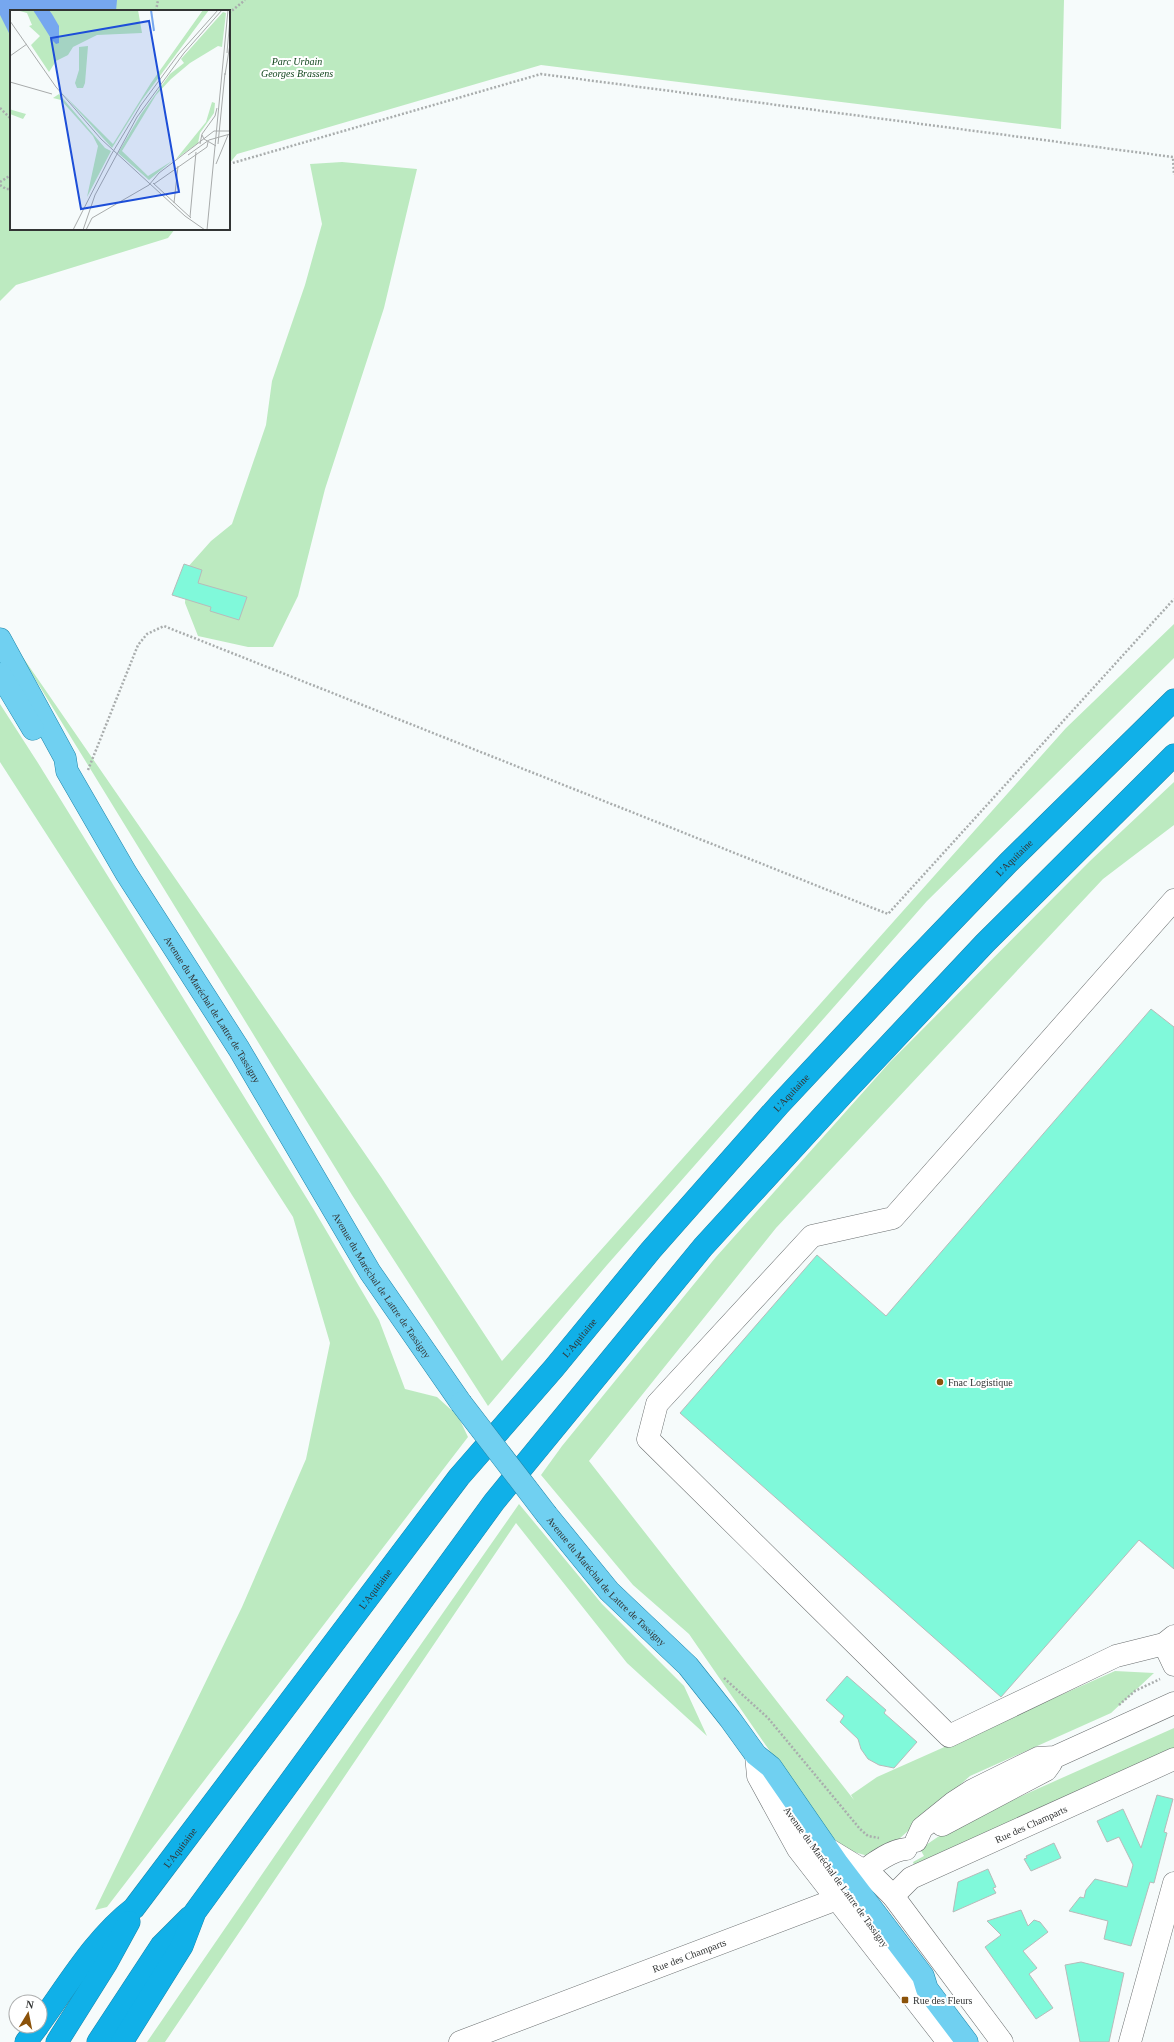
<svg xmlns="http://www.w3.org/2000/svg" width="1174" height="2042" viewBox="0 0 1174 2042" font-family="Georgia,serif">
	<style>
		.green { fill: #bceac0 }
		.water { fill: #76a7ef }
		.building { fill: #80f9da; stroke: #b7bbba }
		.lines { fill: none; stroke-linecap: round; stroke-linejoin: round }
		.minor-casing { stroke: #6b6f70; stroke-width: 23 }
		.major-casing { stroke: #1c85a9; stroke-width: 23 }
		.highway-casing { stroke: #1c85a9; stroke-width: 23 }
		.path { stroke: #a9adad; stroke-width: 2.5; stroke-dasharray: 2 2; stroke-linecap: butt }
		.minor { stroke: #fff; stroke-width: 22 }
		.major { stroke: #70d0f1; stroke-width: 22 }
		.highway { stroke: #10b0e8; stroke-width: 22 }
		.major-bridge-casing { stroke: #1c85a9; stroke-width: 23; stroke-linecap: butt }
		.major-bridge { stroke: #70d0f1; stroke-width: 22 }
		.poi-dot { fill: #8b5209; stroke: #fff; stroke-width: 1.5 }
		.labels { text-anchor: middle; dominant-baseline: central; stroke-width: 4; stroke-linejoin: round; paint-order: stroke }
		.park-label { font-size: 10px; font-style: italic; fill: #0f441b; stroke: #fff }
		.street-label { font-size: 10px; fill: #323434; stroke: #fff }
		.poi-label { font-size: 10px; fill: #323434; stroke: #fff; text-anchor: start }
		.inset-river { fill: none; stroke: #76a7ef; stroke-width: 2 }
		.inset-road { fill: none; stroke: #a8abab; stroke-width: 1 }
		.view { fill: #1d4ed8; fill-opacity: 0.15; stroke: #1d4ed8; stroke-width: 2 }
		.inset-edge { fill: none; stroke: #323434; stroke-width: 2 }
	</style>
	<rect width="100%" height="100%" fill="#f6fbfb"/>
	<path class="green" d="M0,0H1064L1061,129L541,65L237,154L229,164V11H11V229H175L168,238L16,285L0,301Z
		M342,162L417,169L384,308L325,489L298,596L273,647H248L198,636L185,603L187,568L211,541L232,524L266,425L272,381L305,285L322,224L310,164Z
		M1174,624V658L927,901L607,1265L488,1406L352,1195L13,643L381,1177L502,1361L1066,728Z
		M0,704L38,763L314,1210L379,1320L405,1389L437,1397L458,1416L468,1437L107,1907L95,1910L242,1607L306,1459L330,1343L293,1217L0,762Z
		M1174,782V825L1103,879L776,1228L589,1461L854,1800L851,1795L877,1777L1115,1671L1154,1673L1111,1713L970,1776L890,1847L868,1856L847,1850L825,1831L689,1634L633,1585L541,1475L562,1446L716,1257L890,1062L1090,861Z
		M519,1504L602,1604L684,1686L707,1736L627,1663L516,1523L165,2042H147L359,1733Z
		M1174,1728V1749L914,1865L913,1862L924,1856L920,1849L954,1826Z"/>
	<path class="water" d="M0,0H117L116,11H11V37L0,15Z"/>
	<path class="building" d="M184,564L202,570L198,583L247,597L239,620L210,611L211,607L172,595Z
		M1151,1009L1174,1027V1569L1139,1540L1001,1697L680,1413L817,1255L886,1316Z
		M847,1676L886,1710L884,1713L917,1742L894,1768L879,1765L868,1759L861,1749L858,1739L840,1722L844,1716L826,1700Z
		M1157,1795L1173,1799L1164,1832L1167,1833L1154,1883L1150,1882L1131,1946L1104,1939L1108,1921L1069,1911L1080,1897L1084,1898L1086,1890L1095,1879L1127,1887L1133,1865L1119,1837L1107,1842L1097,1821L1123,1809L1141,1848Z
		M1054,1843L1061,1858L1031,1871L1024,1859L1027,1858L1026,1856Z
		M988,1869L996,1887L993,1888L996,1893L953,1912L958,1882Z
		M1021,1910L1028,1926L1034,1920L1040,1922L1048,1932L1023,1951L1037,1968L1029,1974L1053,2008L1036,2019L985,1947L1001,1935L987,1921Z
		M1081,1962L1124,1973L1109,2042H1080L1065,1965Z"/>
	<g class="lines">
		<defs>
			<g id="minor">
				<path d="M1174,900L893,1218L812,1236L657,1404L648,1439L949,1736L1116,1656L1164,1644L1174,1636"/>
				<path d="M1164,1644L1174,1665"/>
				<path d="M756,1755L758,1776L798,1849L948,2042"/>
				<path d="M942,1825L1046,1770L1051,1763"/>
				<path d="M916,1841L922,1828L953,1803L973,1790L1038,1758L1055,1757L1174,1703"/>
				<path d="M828,1849L874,1877L893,1896L1002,2042"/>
				<path id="s1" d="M893,1896L911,1878L1174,1759"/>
				<path id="s2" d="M460,2042L837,1899C848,1891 855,1879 865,1870C875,1862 893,1850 906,1849"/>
				<path d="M1130,2042L1174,1883"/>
			</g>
			<g id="major">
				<path id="s3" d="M0,639L65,758L67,771L126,873L239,1049L370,1272L461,1403"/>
				<path d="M0,674L33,729"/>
				<path id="s4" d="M547,1515L609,1591L688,1666L730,1719L756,1755L771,1767L838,1864L923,1976L927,1989L967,2042"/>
			</g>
			<g id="highway">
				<path id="s5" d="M40,2023C69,1983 95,1938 134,1908L459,1477L554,1368L651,1250L779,1105L909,966L1008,863L1174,700"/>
				<path d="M26,2042L38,2026"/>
				<path d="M57,2042L106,1964L129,1922"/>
				<path d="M98,2042L161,1946L190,1917"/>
				<path d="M122,2042L182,1946L195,1912L494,1502L703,1247L843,1094L985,943L1174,755"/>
			</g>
		</defs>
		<use href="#minor" class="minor-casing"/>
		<use href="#major" class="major-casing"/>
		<use href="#highway" class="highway-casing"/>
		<path class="path" d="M156,11L158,0
			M229,13L245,0
			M0,108L11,119
			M229,164L541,74L1173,157L1174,175
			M0,182L11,175
			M0,185L6,189H11
			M88,770L138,645L147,634L164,626L888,914L1174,599
			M724,1678L768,1718L860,1829L868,1836L879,1838
			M1119,1705L1135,1691L1160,1679"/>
		<use href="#minor" class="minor"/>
		<use href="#major" class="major"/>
		<use href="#highway" class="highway"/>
		<defs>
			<path id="major-bridge" d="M461,1403L547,1515"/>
		</defs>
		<use href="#major-bridge" class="major-bridge-casing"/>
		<use href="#major-bridge" class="major-bridge"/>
	</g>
	<g class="poi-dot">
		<circle cx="940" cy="1382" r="4"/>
		<rect x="901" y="1996" width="8" height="8" rx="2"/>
	</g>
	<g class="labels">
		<g class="park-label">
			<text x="297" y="61">Parc Urbain<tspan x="297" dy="12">Georges Brassens</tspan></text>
		</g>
		<g class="street-label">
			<text stroke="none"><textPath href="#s5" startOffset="1521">L'Aquitaine</textPath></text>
			<text stroke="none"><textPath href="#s3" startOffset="428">Avenue du Maréchal de Lattre de Tassigny</textPath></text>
			<text stroke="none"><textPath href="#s5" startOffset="1197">L'Aquitaine</textPath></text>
			<text stroke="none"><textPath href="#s3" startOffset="752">Avenue du Maréchal de Lattre de Tassigny</textPath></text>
			<text stroke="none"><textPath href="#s5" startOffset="873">L'Aquitaine</textPath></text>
			<text stroke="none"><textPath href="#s4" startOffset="89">Avenue du Maréchal de Lattre de Tassigny</textPath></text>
			<text stroke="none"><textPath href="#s5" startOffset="549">L'Aquitaine</textPath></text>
			<text stroke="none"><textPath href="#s1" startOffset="157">Rue des Champarts</textPath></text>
			<text stroke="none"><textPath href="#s5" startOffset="225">L'Aquitaine</textPath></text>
			<text transform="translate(836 1877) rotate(54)">Avenue du Maréchal de Lattre de Tassigny</text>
			<text stroke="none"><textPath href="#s2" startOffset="245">Rue des Champarts</textPath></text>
		</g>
		<g class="poi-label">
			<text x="948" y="1382">Fnac Logistique</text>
			<text x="913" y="2000">Rue des Fleurs</text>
		</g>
	</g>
	<g transform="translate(10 10)">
		<rect width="220" height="220" fill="#f6fbfb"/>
		<path d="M6,0H128L132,23L87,25L63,37L58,45L46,51L39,62L21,35L30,26L19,16L22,15L17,3ZM193,0H199L132,90L102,138L51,82L103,134L141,73ZM213,2L216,3L212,37L208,36L180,53L161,69L146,85L112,141L138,166L162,151L139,170L108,143L131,104L160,64L174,53L171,49ZM78,36L75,73L73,78H67L65,73L69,60V37ZM49,84L95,138L101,141L77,187L88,136L83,126L51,90L43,88ZM202,92L205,93L204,103L190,123L188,133L166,149L196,112ZM0,99L2,100L16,104L13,109L0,104Z" fill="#bceac0"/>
		<path d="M23,0H39L42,4L49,16V33L46,34L42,30Z" fill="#76a7ef"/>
		<path class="inset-river" d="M141,0L144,21"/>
		<path class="inset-road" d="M0,11L46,77L91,129L175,206L195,220M217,43L220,8M0,46L17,34M215,65L220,34M0,72L42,84M192,125L194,129L206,136M190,134L192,124L205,106L207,98M208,134L215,63M178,145L199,130L220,124M206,154L218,125M143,173L181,208M144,174L197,137L198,132M164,193L168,156M180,207L186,142M63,220L101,145L131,95L168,45L208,0M73,220L85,185L127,107L174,43L212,0M76,220L82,208L139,175L149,163L204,121H220M197,220L218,0"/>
		<path class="view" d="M139,11L169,182L71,199L41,28Z"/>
		<rect width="220" height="220" class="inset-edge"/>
	</g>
	<g transform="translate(28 2014) rotate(10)"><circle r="19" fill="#ffffff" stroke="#adaeae"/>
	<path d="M0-3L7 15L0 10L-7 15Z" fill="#8b5209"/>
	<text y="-6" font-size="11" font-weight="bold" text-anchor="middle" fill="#323434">N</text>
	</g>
</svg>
